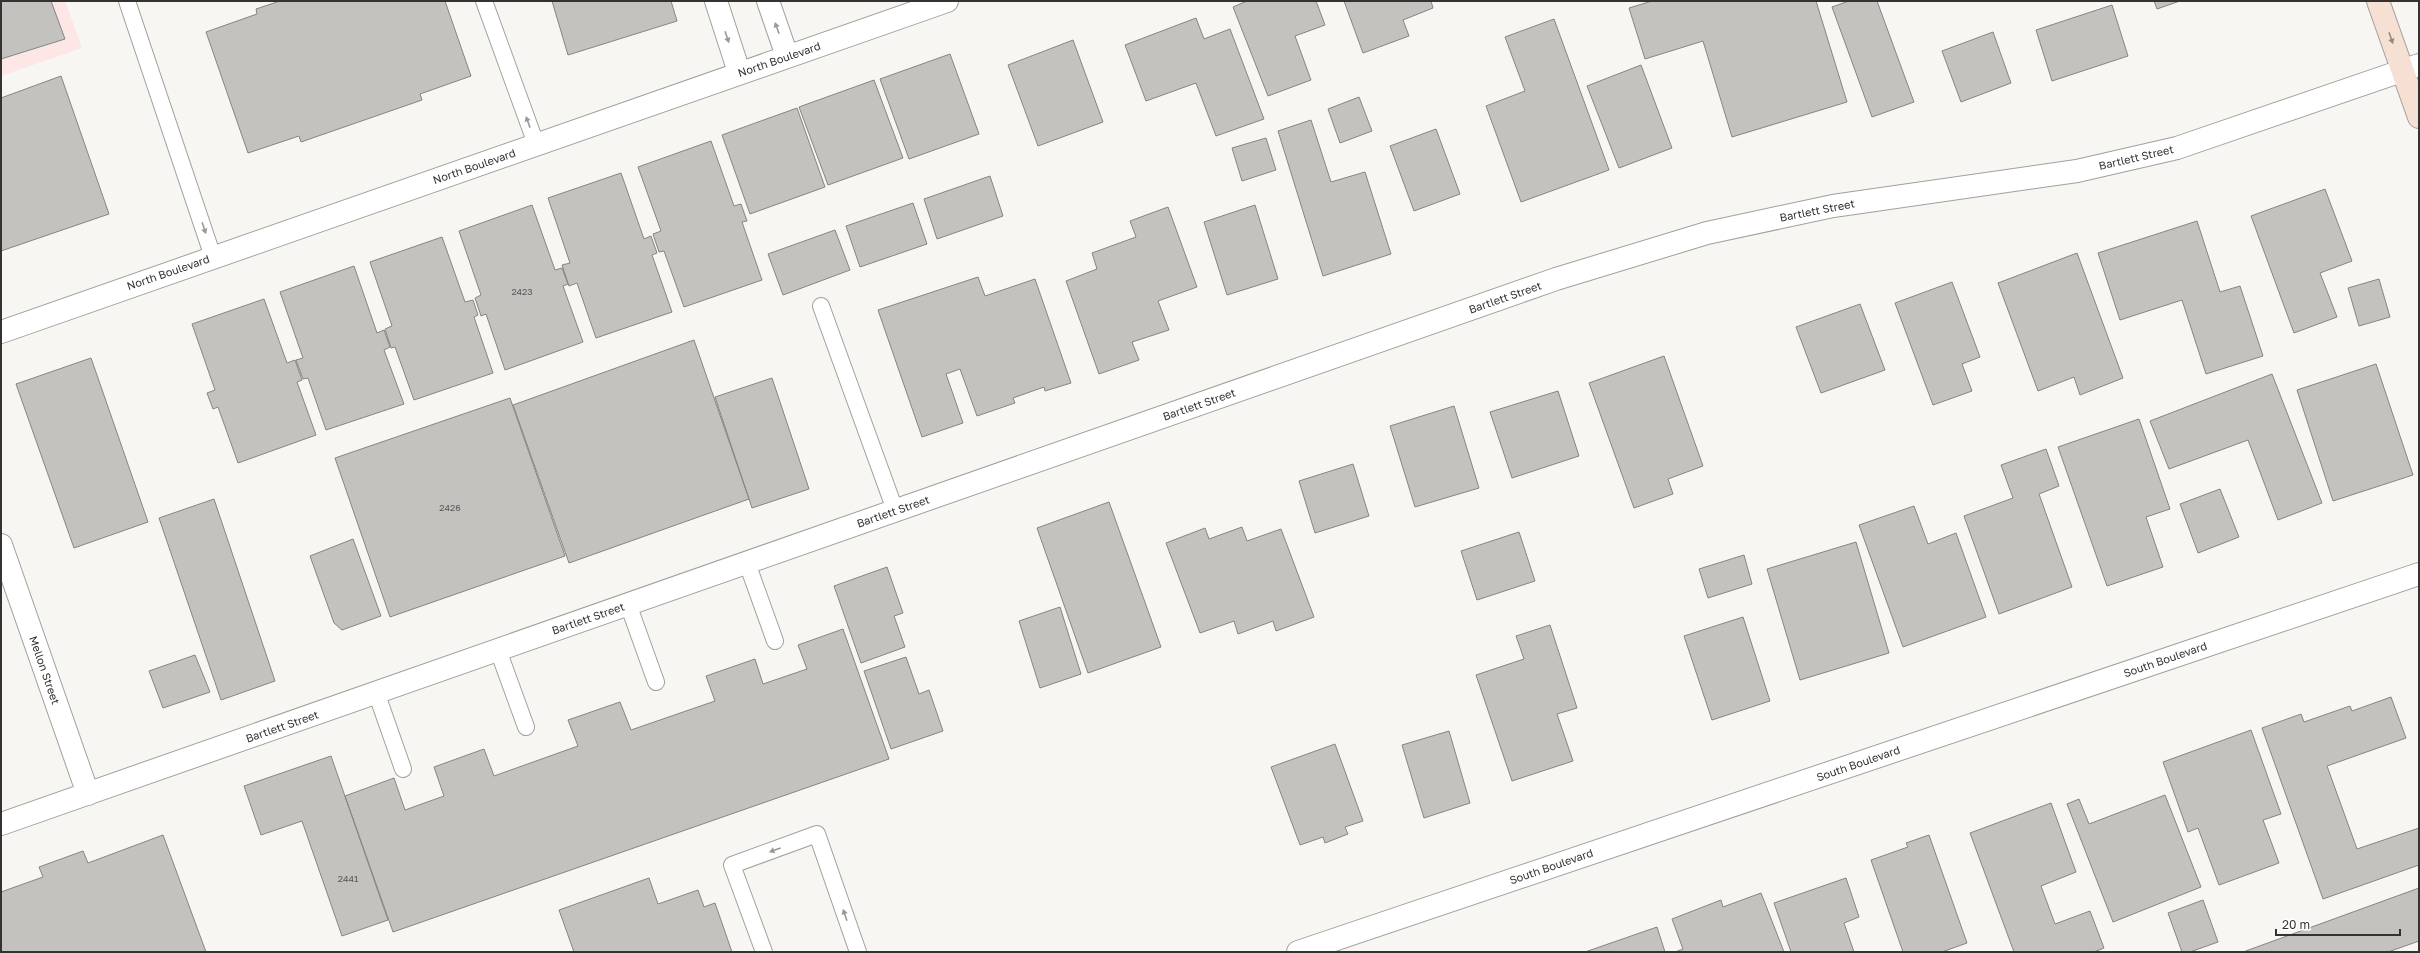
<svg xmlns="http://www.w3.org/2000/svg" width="2420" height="953" viewBox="0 0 2420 953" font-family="'Golos Text',sans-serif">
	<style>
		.commercial { fill: #fce6e6 }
		.building { fill: #c3c2bf; stroke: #868582 }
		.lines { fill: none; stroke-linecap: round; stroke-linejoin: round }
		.service-casing { stroke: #a1a09d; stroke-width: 18 }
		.minor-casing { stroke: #a1a09d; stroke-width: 24 }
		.secondary-casing { stroke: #a1a09d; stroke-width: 24 }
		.service { stroke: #fff; stroke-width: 16 }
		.minor { stroke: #fff; stroke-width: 22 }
		.secondary { stroke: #f5e0d3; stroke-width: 22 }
		.oneway { fill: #9a9998 }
		.oneway2 { fill: #948a82 }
		.labels { text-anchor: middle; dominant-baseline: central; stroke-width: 4; stroke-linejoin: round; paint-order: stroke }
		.number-label { font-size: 9px; fill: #585755 }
		.street-label { font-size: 11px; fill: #343332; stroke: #fff }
	</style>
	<rect width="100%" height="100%" fill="#f7f6f2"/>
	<path class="commercial" d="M1,1H65L82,48L1,76Z"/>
	<path class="building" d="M1,1H51L65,39L1,59Z
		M280,1H445L471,76L420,94L422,100L301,142L299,136L248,153L206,32L257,14L256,9Z
		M552,1H671L677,21L568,55Z
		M1247,1H1316L1325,25L1295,36L1311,80L1268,96L1233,7Z
		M1344,1H1431L1433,8L1403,20L1409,36L1363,53Z
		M1652,1H1816L1847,102L1732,137L1703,41L1645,59L1629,8Z
		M1849,1H1877L1914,102L1872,117L1832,7Z
		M2154,1H2180L2157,9Z
		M2112,5L2128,56L2052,81L2036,30Z
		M1196,18L1204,39L1230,29L1264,119L1216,136L1196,83L1146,101L1125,45Z
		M1554,19L1609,170L1521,202L1486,106L1525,91L1505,37Z
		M1993,32L2011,83L1961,102L1942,51Z
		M1073,40L1103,122L1038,146L1008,65Z
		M950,54L979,134L909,159L880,79Z
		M1641,65L1672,148L1619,168L1587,86Z
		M61,76L109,214L1,251V98Z
		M874,80L903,158L828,185L799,107Z
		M1359,97L1372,131L1340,143L1328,109Z
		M797,108L825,187L750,214L722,135Z
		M1311,120L1331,182L1365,172L1391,254L1323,276L1278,131Z
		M1436,129L1460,194L1414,211L1390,146Z
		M1266,138L1276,170L1242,181L1232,148Z
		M711,141L734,206L741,204L747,221L742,222L762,280L684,307L664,251L659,252L653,234L661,231L638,167Z
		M621,173L644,239L651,236L657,253L652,255L672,312L596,338L577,283L569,286L562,265L570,263L548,198Z
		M990,176L1003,216L937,239L924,199Z
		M2325,189L2352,261L2320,273L2337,317L2294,333L2251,216Z
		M913,203L927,244L860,267L846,226Z
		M532,205L555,270L562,268L568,284L563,286L583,342L505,370L486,314L481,316L475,298L481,295L459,231Z
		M1255,205L1278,279L1227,295L1204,222Z
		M1168,207L1197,287L1158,301L1169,330L1132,342L1139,360L1099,374L1066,281L1097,269L1092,253L1136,237L1130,221Z
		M2197,221L2220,292L2240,286L2263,356L2206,374L2182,300L2120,320L2098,253Z
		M835,230L850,270L783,295L768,254Z
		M442,237L465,302L473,300L478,315L474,317L493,373L414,400L395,347L391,348L385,329L392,326L370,262Z
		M2077,253L2123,378L2080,395L2074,377L2038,391L1998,283Z
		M354,266L377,333L384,330L390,347L384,350L404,404L326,430L308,378L303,379L296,360L303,358L280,292Z
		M978,277L985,296L1035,279L1071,383L1045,391L1044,387L1013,398L1015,403L977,416L960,369L946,374L963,423L922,437L878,310Z
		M2379,279L2390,317L2359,326L2348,288Z
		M1952,282L1980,357L1962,364L1972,391L1933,405L1895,303Z
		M264,299L287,363L295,360L302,380L297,382L316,435L238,463L218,407L213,409L207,393L215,390L192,324Z
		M1860,304L1885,370L1821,393L1796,327Z
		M694,340L749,499L569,563L513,405Z
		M1664,356L1703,466L1668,479L1673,494L1634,508L1589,383Z
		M91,358L148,522L74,548L16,384Z
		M2376,364L2413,475L2333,501L2297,390Z
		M2272,374L2322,503L2278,520L2248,440L2169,469L2150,421Z
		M772,378L809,489L752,508L715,397Z
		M1558,391L1579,456L1512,478L1490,412Z
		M510,398L565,556L390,617L335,458Z
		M1454,406L1479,488L1415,507L1390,426Z
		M2139,419L2170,509L2146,517L2163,567L2107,586L2058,447Z
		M2046,449L2059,486L2039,494L2072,587L1999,614L1964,516L2013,498L2001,465Z
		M1353,464L1369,516L1315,533L1299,481Z
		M2220,489L2239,537L2198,553L2180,504Z
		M214,499L275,681L221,700L159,518Z
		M1109,502L1161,647L1088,673L1037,528Z
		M1914,506L1928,544L1956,533L1986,617L1903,647L1859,525Z
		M1242,527L1247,541L1281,529L1314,617L1276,631L1273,621L1238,634L1234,621L1200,633L1166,543L1205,528L1209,539Z
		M1519,532L1535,581L1477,600L1461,551Z
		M353,539L381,616L342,630L334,623L310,556Z
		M1856,542L1889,653L1800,680L1767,569Z
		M1744,555L1752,584L1708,598L1699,569Z
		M887,567L903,613L894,616L905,647L861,663L834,586Z
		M1060,607L1081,674L1040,688L1019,621Z
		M1743,617L1770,701L1712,720L1684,636Z
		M1550,625L1577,708L1557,714L1573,761L1512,781L1476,675L1524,659L1516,636Z
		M843,629L889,759L393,932L345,796L394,778L405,810L444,796L434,767L484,749L494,776L578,746L568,720L620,702L631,730L715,701L706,676L755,659L763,684L807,669L798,645Z
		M195,655L210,692L163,708L149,671Z
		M906,657L919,694L929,690L943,731L891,749L864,671Z
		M2391,697L2406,738L2327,766L2357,849L2419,828V865L2323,899L2262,728L2301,714L2304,722L2350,706L2352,711Z
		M2251,730L2281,814L2263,820L2279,863L2219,885L2198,828L2188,832L2163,762Z
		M1449,731L1470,803L1424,818L1402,745Z
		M1335,744L1363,821L1345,827L1348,834L1325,843L1323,837L1300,845L1271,767Z
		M331,756L388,920L342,936L302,821L261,835L244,786Z
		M2165,795L2201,887L2113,922L2067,804L2079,799L2089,824Z
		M2051,803L2076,872L2041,886L2055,924L2090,911L2104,948L2094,952H2014L1970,833Z
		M163,835L206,952H1V892L43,877L39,867L83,851L88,863Z
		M1929,835L1967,943L1942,952H1903L1871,860L1908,847L1906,843Z
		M649,878L658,904L698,890L704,907L715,903L732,952H574L559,910Z
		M1846,878L1859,917L1844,923L1854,952H1791L1774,903Z
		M2419,888V941L2388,952H2243Z
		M1761,893L1784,952H1675L1683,949L1672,919L1721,900L1723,907Z
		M2203,900L2218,942L2190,952H2182L2168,913Z
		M1657,927L1665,952H1585Z"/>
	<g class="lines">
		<defs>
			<path id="service" d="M127,1L213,257
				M484,1L536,144
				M821,306L895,510
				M747,563L775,641
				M628,604L656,682
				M498,650L526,727
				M376,692L403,769
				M764,952L732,865L817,834L858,952"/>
			<path id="minor" d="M716,1L739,72
				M768,1L787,56
				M1,332L947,1
				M1,545L88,794
				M1,824L1556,279L1707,233L1833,206L2077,171L2177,148L2419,65
				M1298,952L2419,574"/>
			<path id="secondary" d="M2378,1L2419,117"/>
		</defs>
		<use href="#service" class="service-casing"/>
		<use href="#minor" class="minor-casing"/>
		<use href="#secondary" class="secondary-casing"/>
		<use href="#service" class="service"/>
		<use href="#minor" class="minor"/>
		<use href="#secondary" class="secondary"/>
	</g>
	<defs><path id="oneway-solid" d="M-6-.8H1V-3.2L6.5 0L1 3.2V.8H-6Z"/></defs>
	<g class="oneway">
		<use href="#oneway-solid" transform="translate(777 28) rotate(-110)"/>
		<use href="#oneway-solid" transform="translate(727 37) rotate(71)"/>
		<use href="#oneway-solid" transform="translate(528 122) rotate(-110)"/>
		<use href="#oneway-solid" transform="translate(204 228) rotate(72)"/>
		<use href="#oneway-solid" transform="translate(775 850) rotate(160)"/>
		<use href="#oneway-solid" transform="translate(845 915) rotate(-109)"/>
	</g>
	<use class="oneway2" href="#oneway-solid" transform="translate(2391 38) rotate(71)"/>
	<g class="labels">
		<g class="number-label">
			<text x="522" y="291">2423</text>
			<text x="450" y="507">2426</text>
			<text x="348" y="878">2441</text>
		</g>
		<g class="street-label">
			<text transform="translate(779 59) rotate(-19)">North Boulevard</text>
			<text transform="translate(2136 157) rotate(-13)">Bartlett Street</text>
			<text transform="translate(474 166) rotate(-19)">North Boulevard</text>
			<text transform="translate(1817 210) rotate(-11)">Bartlett Street</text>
			<text transform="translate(168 272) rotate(-19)">North Boulevard</text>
			<text transform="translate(1505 297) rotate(-19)">Bartlett Street</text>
			<text transform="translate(1199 404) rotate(-19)">Bartlett Street</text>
			<text transform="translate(893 511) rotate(-19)">Bartlett Street</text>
			<text transform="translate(588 618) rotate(-19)">Bartlett Street</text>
			<text transform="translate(2165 659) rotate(-19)">South Boulevard</text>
			<text transform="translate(45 670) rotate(71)">Mellon Street</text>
			<text transform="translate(282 726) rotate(-19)">Bartlett Street</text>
			<text transform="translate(1858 763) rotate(-19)">South Boulevard</text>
			<text transform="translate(1551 866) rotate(-19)">South Boulevard</text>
		</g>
	</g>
	<rect width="2420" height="953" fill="none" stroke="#343332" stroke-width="4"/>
	<path d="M2276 929v6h124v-6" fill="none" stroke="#343332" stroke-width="2"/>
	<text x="2282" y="929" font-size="12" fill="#343332" stroke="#ffffff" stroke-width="3" paint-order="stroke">20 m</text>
</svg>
